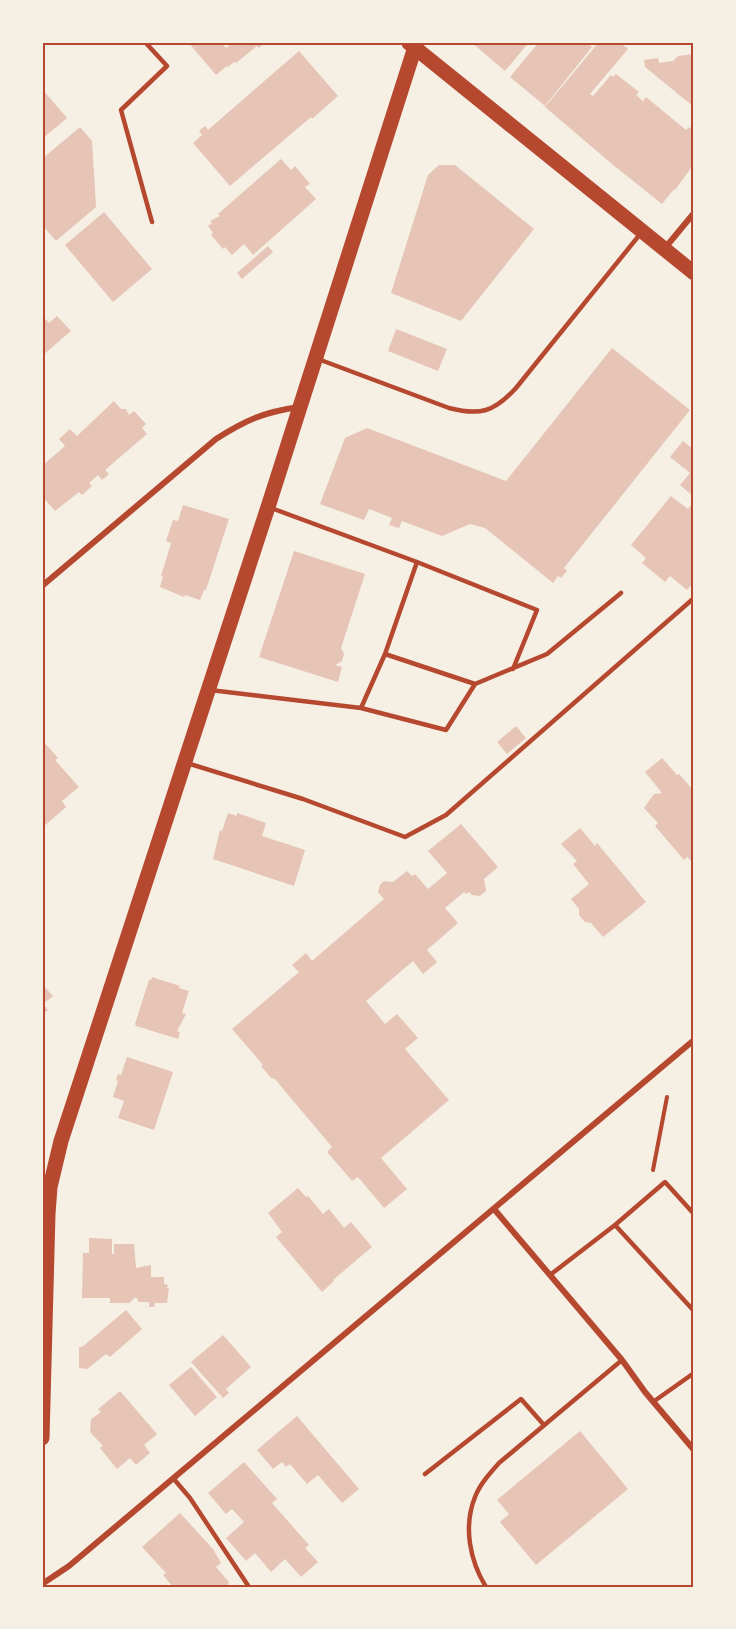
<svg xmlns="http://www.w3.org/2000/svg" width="736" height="1629" viewBox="0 0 736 1629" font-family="Mulish,sans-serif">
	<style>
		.building { fill: #e6c5b7 }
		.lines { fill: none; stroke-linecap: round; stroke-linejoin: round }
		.path { stroke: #b5482f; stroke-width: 4 }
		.service { stroke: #b5482f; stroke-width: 4.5 }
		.minor { stroke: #b5482f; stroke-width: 6 }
		.primary { stroke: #b5482f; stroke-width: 15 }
		.neatline { fill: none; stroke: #b5482f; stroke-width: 2 }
	</style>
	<rect width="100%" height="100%" fill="#f6efe4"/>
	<path class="building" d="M188,42H221L226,48L233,42H266L259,48L257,46L236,63L234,62L228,67L227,66L216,75Z
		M471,42H529L505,71Z
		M539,42H586L592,47L545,106L510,77Z
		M599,42H619L628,49L590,94L593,96L611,75L613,77L616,74L639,92L636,95L643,101L646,97L686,130L689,127L694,132V170L691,168L675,190L674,189L662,204L612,164L545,107Z
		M299,51L338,96L312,119L311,117L230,186L193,143L202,135L199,131L205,126L208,130Z
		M694,54V107L645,67L644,60L658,58L659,63L673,61L678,56Z
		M42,89L67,118L42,139Z
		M80,127L92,141L96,207L56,241L42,225V159Z
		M281,159L291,170L295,166L310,184L305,187L316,199L253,255L244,244L232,255L225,247L223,249L211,235L213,233L208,226L212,223L210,221L220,216L218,214Z
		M439,165H455L534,229L461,321L391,293L428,175Z
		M104,212L152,269L113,302L65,245Z
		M268,246L273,252L242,279L237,273Z
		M42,315L49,323L57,316L71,331L42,356Z
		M396,329L447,349L438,371L388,351Z
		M612,348L690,410L564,568L567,571L561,578L558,576L553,583L485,528L470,524L442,536L402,521L399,528L389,525L392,518L369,509L364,520L320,504L345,438L367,428L506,481Z
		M114,401L121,409H126L129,415L134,411L146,424L142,428L147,434L105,470L109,474L102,480L98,475L89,483L92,486L82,495L79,492L55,511L42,496V466L65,446L59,439L70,429L77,436Z
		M683,441L694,450V497L680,485L690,473L670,457Z
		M671,496L688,509L694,501V582L687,590L670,576L665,582L642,563L646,558L631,545Z
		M183,505L229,519L206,590H204L200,600L185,595L184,597L160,587L163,577L161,576L171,543L166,541L173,520L178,521Z
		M294,551L365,574L341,648L344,654L342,661L335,665L342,667L338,682L259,657Z
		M516,726L526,738L507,754L497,742Z
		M43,741L58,758L55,760L79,787L62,801L66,807L42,828Z
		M662,758L677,775L679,774L694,791V858L691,861L687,857L684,860L655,826L658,823L644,808L654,794L662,793L645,772Z
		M228,813L237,816V813L266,823L262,836L305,850L294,886L213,859L220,830L222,831Z
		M461,824L498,867L484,879L486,891L480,896L472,895L469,892L466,894L464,892L445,908L458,923L427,950L437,962L423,974L413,961L366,1001L385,1024L397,1014L418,1038L405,1049L449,1100L381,1158L407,1189L384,1208L358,1177L352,1181L327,1152L332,1147L274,1078L272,1079L261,1066L263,1065L232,1029L299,972L292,965L306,953L312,961L384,899L378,892L380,885L384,881L393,882L407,871L412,876L415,874L428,889L447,873L428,851Z
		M580,828L595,846L597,843L646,902L603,937L591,923L585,922L579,915V909L571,899L589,884L573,864L577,861L561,844Z
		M152,977L180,986L179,988L189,991L182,1013L186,1014L177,1031L180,1032L178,1039L136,1026L135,1024L149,980H151Z
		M42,984L53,996L43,1004L48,1010L42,1015Z
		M127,1057L173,1072L154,1130L118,1118L124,1101L113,1097L118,1081L116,1080L118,1074L121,1075Z
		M298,1188L306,1197L308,1196L323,1214L329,1209L344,1228L351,1222L372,1247L333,1280L334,1281L322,1292L276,1237L282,1232L268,1213Z
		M89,1238L112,1239V1254H114V1244H134L136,1268L151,1265V1277H164V1284L168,1285L167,1288H169L167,1303H155L154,1307H149V1302H139L136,1297L129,1303H110V1298H82L83,1253H89Z
		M126,1310L142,1329L110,1357L106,1354L87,1369L79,1368V1347H82Z
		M223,1335L251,1367L226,1389L229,1393L223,1398L191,1362Z
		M191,1367L217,1397L195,1416L169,1385Z
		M120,1391L157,1434L144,1445L150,1453L136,1465L130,1458L117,1469L100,1448L103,1446L90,1432L91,1419L101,1412L98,1409Z
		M297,1416L359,1489L342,1503L318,1475L307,1484L290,1464L286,1467L282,1462L273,1469L257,1450Z
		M580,1431L628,1489L536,1565L500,1522L509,1514L497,1500Z
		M244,1462L277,1499L272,1503L309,1545L305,1548L318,1562L301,1577L285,1559L271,1572L255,1553L246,1561L226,1538L244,1522L232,1509L226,1514L208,1493Z
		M180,1513L213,1549L221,1563L216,1567L229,1582L228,1584L231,1587H173L163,1575L166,1573L142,1547Z"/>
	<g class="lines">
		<path class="path" d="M653,1170L667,1097"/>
		<path class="service" d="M145,42L167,66L121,110L152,222
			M318,359L449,408C480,416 494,412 516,388L641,233
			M271,508L417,562L537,610L513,669
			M385,654L475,684
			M210,690L361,708L446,730L475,684L547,654L621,593
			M361,708L385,654L417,562
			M187,763L303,799L405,837L446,815L694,598
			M615,1225L694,1311
			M550,1275L615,1225L665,1182L694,1214
			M653,1402L694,1373
			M425,1474L521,1399L544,1425
			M173,1478L190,1498L249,1587
			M486,1587C470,1561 463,1527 475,1497C480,1484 490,1473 499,1463L622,1360"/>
		<path class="minor" d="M665,248L694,213
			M42,586L216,439C246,420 264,412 299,407
			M494,1209L622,1360L645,1392L694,1450
			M42,1584L69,1566L694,1040"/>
		<path class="primary" d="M409,43L694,273
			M42,1438L48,1214L50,1187L61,1141L268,507L415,47"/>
	</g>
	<rect width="736" height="1629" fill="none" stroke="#f6efe4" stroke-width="87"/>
	<rect x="44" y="44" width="648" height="1542" class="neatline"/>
</svg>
